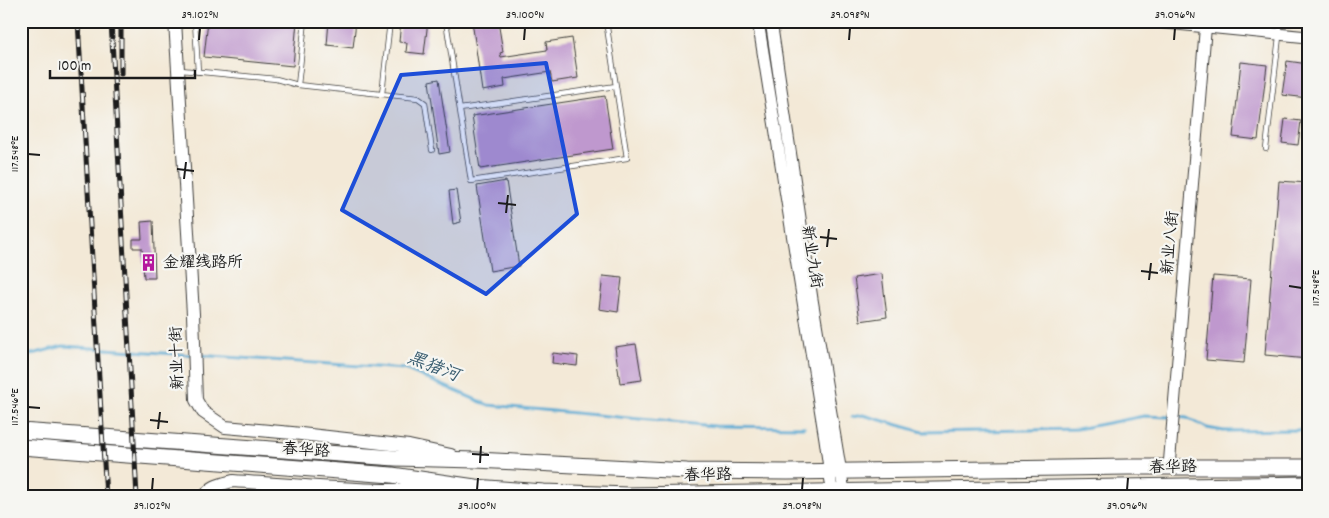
<svg xmlns="http://www.w3.org/2000/svg" width="1329" height="518" viewBox="0 0 1329 518" font-family="Dekko,'LXGW WenKai TC',sans-serif">
	<style>
		.lines { fill: none; stroke-linecap: round; stroke-linejoin: round }
		.stream { stroke: #58a9d2; stroke-width: 3 }
		.building { fill: #bf98ce }
		.service-casing { stroke: #3c3b38; stroke-width: 6 }
		.tertiary-casing { stroke: #3c3b38; stroke-width: 13 }
		.secondary-casing { stroke: #3c3b38; stroke-width: 14 }
		.primary-casing { stroke: #3c3b38; stroke-width: 17 }
		.service { stroke: #fff; stroke-width: 4.5 }
		.tertiary { stroke: #fff; stroke-width: 11 }
		.secondary { stroke: #fff; stroke-width: 12 }
		.primary { stroke: #fff; stroke-width: 15 }
		.rail-casing { stroke: #1c1c1c; stroke-width: 5 }
		.rail { stroke: #f6f6f2; stroke-width: 3; stroke-dasharray: 9; stroke-linecap: butt }
		.marked { fill: #1d4ed8; fill-opacity: 0.2; stroke: #1d4ed8; stroke-width: 4; stroke-linejoin: round }
		.ticks { fill: none; stroke: #1c1c1c; stroke-width: 2 }
		.labels { text-anchor: middle; dominant-baseline: central; stroke-width: 4.5; stroke-linejoin: round; paint-order: stroke }
		.street-label { font-size: 16px; fill: #1c1c1c; stroke: #f6f6f2 }
		.poi-label { font-size: 16px; fill: #1c1c1c; stroke: #f6f6f2; text-anchor: start }
		.water-label { font-size: 18px; font-style: italic; fill: #375b6e; stroke: #f6f6f2 }
		.neatline { fill: none; stroke: #1c1c1c; stroke-width: 2 }
		.ticks-label { font-size: 12px; text-anchor: middle; fill: #1c1c1c }
	</style>
	<rect width="100%" height="100%" fill="#f6f6f2"/>
	<filter id="ink" filterUnits="userSpaceOnUse"><feTurbulence type="fractalNoise" baseFrequency=".02" numOctaves="2"/><feDisplacementMap in="SourceGraphic" scale="10" xChannelSelector="R" yChannelSelector="G"/><feConvolveMatrix kernelMatrix="1 2 1 2 8 2 1 2 1" color-interpolation-filters="sRGB"/></filter>
	<filter id="wash" filterUnits="userSpaceOnUse"><feTurbulence type="fractalNoise" baseFrequency=".0096" numOctaves="4" result="noise"/><feDisplacementMap in="SourceGraphic" scale="20" xChannelSelector="R" yChannelSelector="G"/><feGaussianBlur stdDeviation="1.12" result="paint"/><feColorMatrix in="noise" values="0 0 0 0 0 0 0 0 0 0 0 0 0 0 0 0 0 1.4 0 .05"/><feComposite in="paint" operator="in"/></filter>
	<g filter="url(#wash)">
		<rect width="100%" height="100%" fill="#f3e9d7"/>
		<g class="lines">
			<path class="stream" d="M197,355L405,369L488,405L715,426L804,427
				M21,357L63,346L191,355
				M852,417L863,415L923,432L1077,429L1144,416L1170,417
				M1177,417L1187,418L1207,428L1224,431L1308,430"/>
		</g>
		<g id="blocks">
			<path class="building" d="M208,21H297L293,66L204,57Z
				M329,21H356L353,48L327,45Z
				M401,21H428L424,54L406,52L407,43L399,42Z
				M472,21H498L503,52L500,53L501,57L547,50L546,42L572,38L578,78L552,82L550,72L504,79L505,87L482,91Z
				M1287,61L1308,64V98L1282,95Z
				M1241,62L1267,65L1258,140L1233,137Z
				M439,79L450,152L439,154L429,81Z
				M605,96L613,149L480,169L472,116Z
				M1285,119L1301,121L1298,145L1282,143Z
				M506,181L519,266L490,271L477,186Z
				M1279,181L1308,183V359L1265,355Z
				M456,190L461,222L453,224L449,191Z
				M153,221L155,278H144L142,248H133V239H142L141,222Z
				M882,274L887,317L860,321L854,278Z
				M603,276L622,278L618,312L599,309Z
				M1213,276L1251,279L1244,363L1206,360Z
				M636,344L642,380L620,383L615,347Z
				M553,353L578,356L577,366L552,363Z"/>
		</g>
	</g>
	<g filter="url(#ink)">
		<use href="#blocks" fill-opacity="0" stroke="#3c3b38" stroke-width="1"/>
		<g class="lines">
			<defs>
				<path id="service" d="M195,21L198,72
					M446,21L471,181L627,158L606,21
					M181,70L276,79L298,85L418,98L425,103L432,150
					M298,85L305,21
					M382,94L390,21
					M460,109L616,86
					M1266,149L1280,28"/>
				<path id="tertiary" d="M758,21L825,439L833,497
					M771,21L812,299L845,497
					M1146,21L1308,37
					M1169,467L1206,21"/>
				<path id="secondary" d="M175,21L193,314L196,400L203,412L225,427L292,433L409,446L451,455
					M205,497C209,486 222,484 233,481C308,486 383,494 458,488"/>
				<path id="primary" d="M21,431L395,458L476,460L687,471L788,472L1128,467H1308
					M21,447L392,475L475,487L544,492L628,495L1308,484"/>
			</defs>
			<use href="#service" class="service-casing"/>
			<use href="#tertiary" class="tertiary-casing"/>
			<use href="#secondary" class="secondary-casing"/>
			<use href="#primary" class="primary-casing"/>
			<use href="#service" class="service"/>
			<use href="#tertiary" class="tertiary"/>
			<use href="#secondary" class="secondary"/>
			<use href="#primary" class="primary"/>
			<defs>
				<path id="rail" d="M78,21L106,497
					M111,21L137,497
					M121,21V74"/>
			</defs>
			<use href="#rail" class="rail-casing"/>
			<use href="#rail" class="rail"/>
		</g>
	</g>
	<path class="marked" d="M546,63L577,214L486,294L342,210L401,75Z"/>
	<path class="ticks" d="M199,40L200,28M524,40L525,28M849,40L850,28M1174,40L1175,28M28,154L40,155M177,169L194,171M184,179L186,162M498,203L516,205M506,213L508,195M820,237L837,239M827,247L829,229M1141,271L1158,273M1149,280L1151,263M1289,286L1302,288M28,407L40,408M150,420L168,422M158,429L160,412M472,454L489,455M480,463L481,446M152,490L153,478M477,490L478,478M802,490L803,478M1127,490L1128,478"/>
	<defs>
		<symbol id="building-bare" viewBox="-9 -9 18 18"><path d="M-4-6H4V6H1V3H-1V6H-4ZM-2.5-4.3h1.7v1.8h-1.7ZM.8-4.3h1.7v1.8H.8ZM-2.5-1h1.7V.8h-1.7ZM.8-1h1.7V.8H.8Z" fill="#b5179e" stroke="#f6f6f2" stroke-width="2.5" paint-order="stroke"/></symbol>
	</defs>
	<g fill-rule="evenodd">
		<use href="#building-bare" x="136" y="250" width="25" height="25"/>
	</g>
	<g class="labels">
		<g class="street-label">
			<text transform="translate(1171 243) rotate(-85)">新业八街</text>
			<text transform="translate(811 257) rotate(81)">新业九街</text>
			<text transform="translate(178 358) rotate(-92)">新业十街</text>
			<text transform="translate(306 451) rotate(4)">春华路</text>
			<text transform="translate(1173 468) rotate(-1)">春华路</text>
			<text transform="translate(708 476) rotate(-1)">春华路</text>
		</g>
		<g class="poi-label">
			<text x="163" y="263">金耀线路所</text>
		</g>
		<g class="water-label">
			<text transform="translate(433 368) rotate(21)">黑猪河</text>
		</g>
	</g>
	<rect width="1329" height="518" fill="none" stroke="#f6f6f2" stroke-width="55"/>
	<path d="M50 70v8h145v-8" fill="none" stroke="#1c1c1c" stroke-width="2.5"/>
	<text x="58" y="70" font-size="15" fill="#1c1c1c" stroke="#f6f6f2" stroke-width="4" paint-order="stroke">100 m</text>
	<rect x="28" y="28" width="1274" height="462" class="neatline"/>
	<g class="ticks-label">
		<text x="200" y="18">39.102°N</text>
		<text x="525" y="18">39.100°N</text>
		<text x="850" y="18">39.098°N</text>
		<text x="1175" y="18">39.096°N</text>
		<text transform="translate(14 154) rotate(-90)" y="4">117.548°E</text>
		<text transform="translate(1315 288) rotate(-90)" y="4">117.548°E</text>
		<text transform="translate(14 407) rotate(-90)" y="4">117.546°E</text>
		<text x="152" y="509">39.102°N</text>
		<text x="477" y="509">39.100°N</text>
		<text x="802" y="509">39.098°N</text>
		<text x="1127" y="509">39.096°N</text>
	</g>
</svg>
